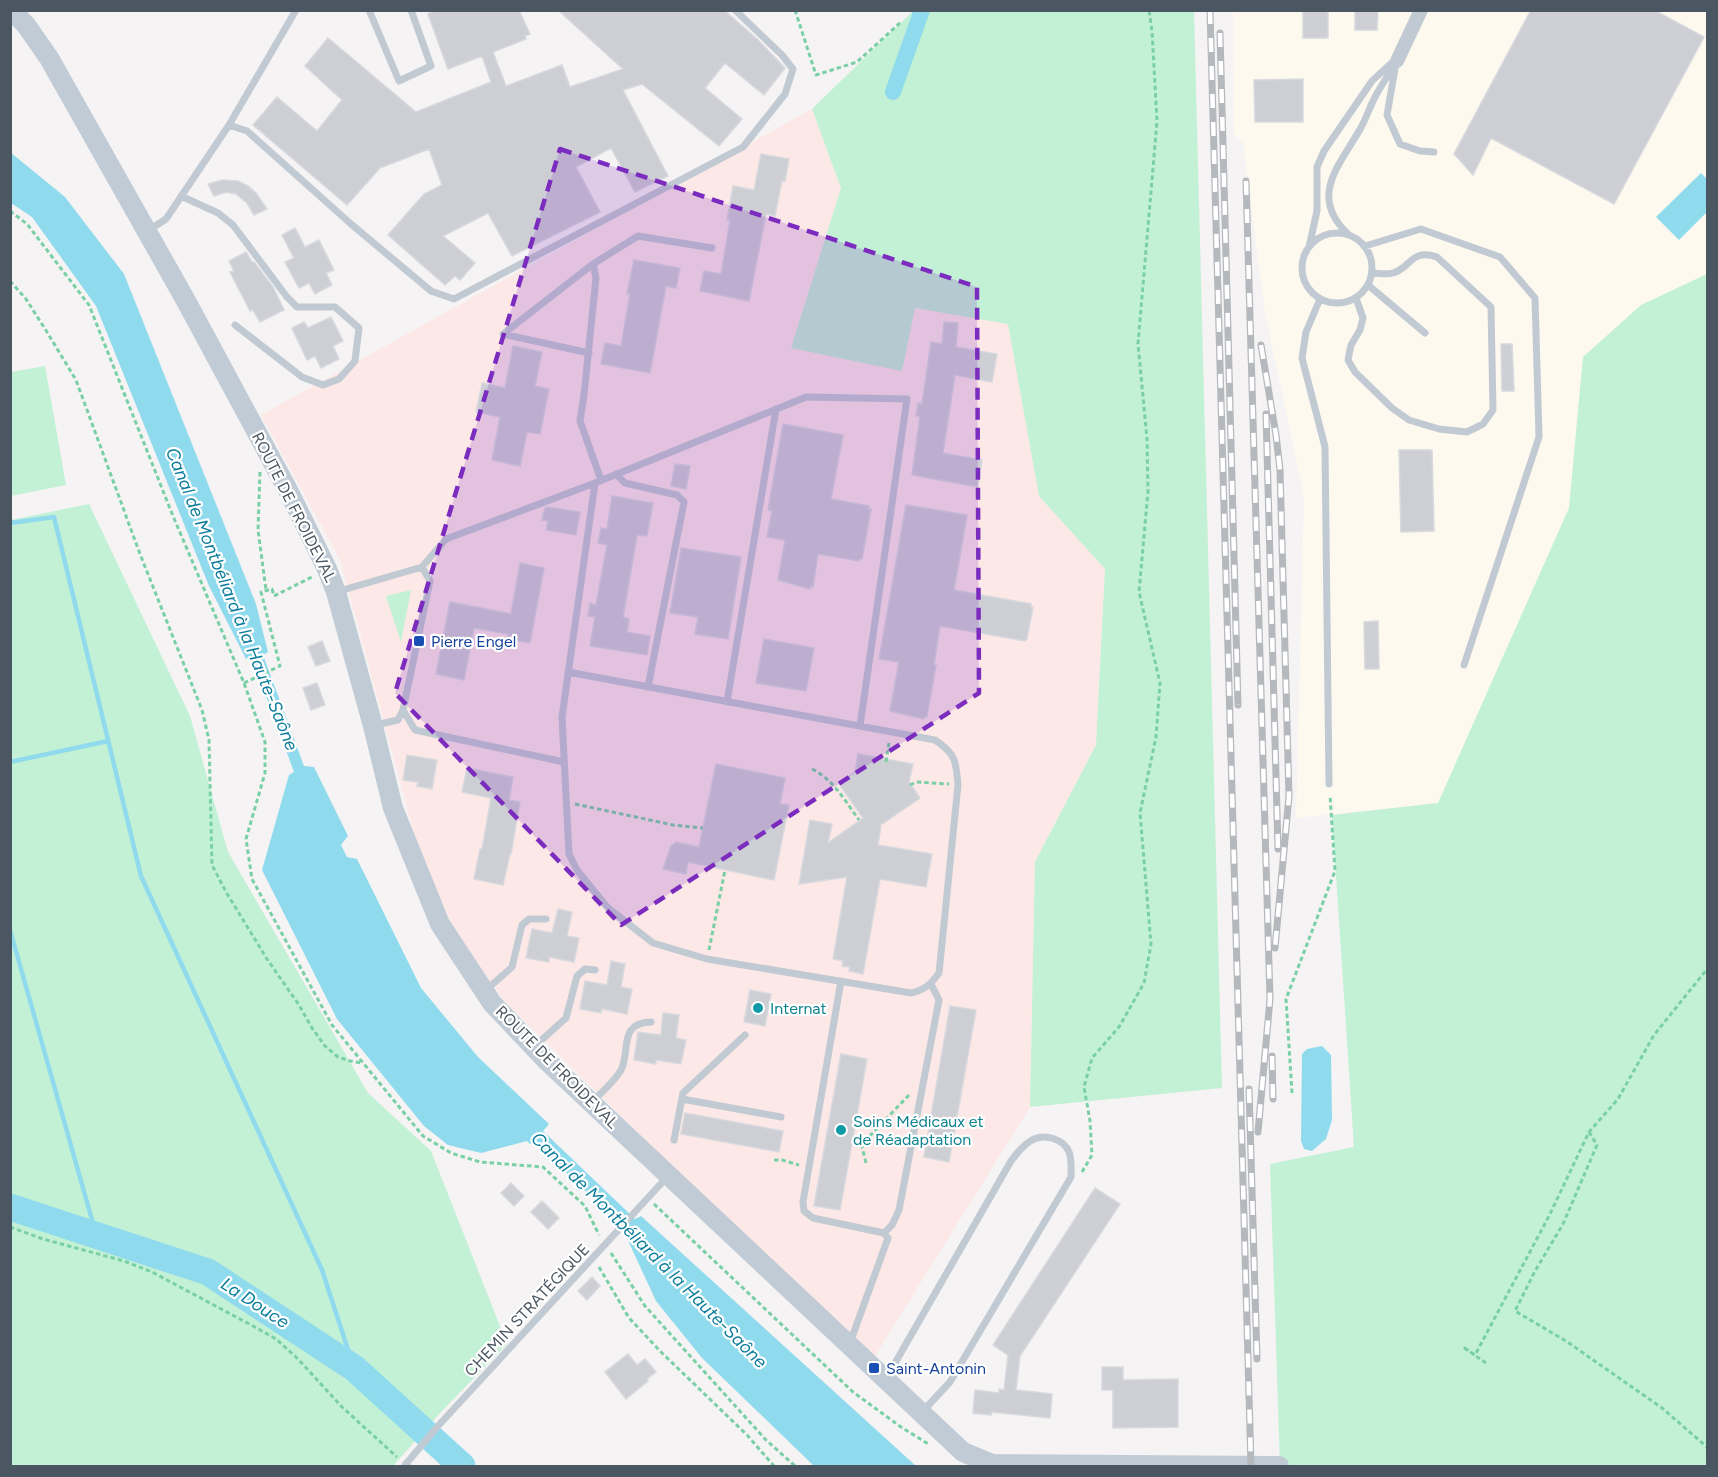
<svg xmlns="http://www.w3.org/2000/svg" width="1718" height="1477" viewBox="0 0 1718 1477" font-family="Figtree,sans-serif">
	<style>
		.commercial { fill: #fdf9ef }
		.medical { fill: #fce8e6 }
		.green { fill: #c3f1d5 }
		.water { fill: #90daee }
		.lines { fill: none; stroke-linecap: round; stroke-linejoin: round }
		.stream { stroke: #90daee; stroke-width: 4.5 }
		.canal { stroke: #90daee; stroke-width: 16 }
		.river { stroke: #90daee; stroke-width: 27 }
		.building { fill: #cdcfd5; stroke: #d7d9de; stroke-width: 1.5 }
		.path { stroke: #7ad0a6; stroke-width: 3; stroke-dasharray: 4.5 3; stroke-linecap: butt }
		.lane { stroke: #c1cad2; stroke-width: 7 }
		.street { stroke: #c1cad2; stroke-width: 14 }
		.secondary { stroke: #c1cbd6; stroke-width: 20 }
		.rail-casing { stroke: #b5b8bd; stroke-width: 7 }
		.rail { stroke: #fff; stroke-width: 4.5; stroke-dasharray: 14; stroke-linecap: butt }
		.marked { fill: #7b2cbf; fill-opacity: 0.2; stroke: #7b2cbf; stroke-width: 4.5; stroke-dasharray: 12 8; stroke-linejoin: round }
		.transit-dot { fill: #1a4fb4; stroke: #fff; stroke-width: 2 }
		.culture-dot { fill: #0f9aa8; stroke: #fff; stroke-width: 2 }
		.labels { text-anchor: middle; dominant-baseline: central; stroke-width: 4.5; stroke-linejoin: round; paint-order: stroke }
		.street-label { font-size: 16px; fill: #4a5661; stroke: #fff }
		.transit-label { font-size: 16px; fill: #164399; stroke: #fff; text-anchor: start }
		.culture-label { font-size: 16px; fill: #0d838f; stroke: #fff; text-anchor: start }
		.water-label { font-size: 18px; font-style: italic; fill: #0c7c9b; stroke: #fff }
	</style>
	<rect width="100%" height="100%" fill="#f5f3f3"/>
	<path class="commercial" d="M1233,11H1707V274L1641,305L1583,357L1569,508L1438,803L1296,818L1304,497L1265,313L1243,143L1234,134Z"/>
	<path class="medical" d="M812,109L841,188L791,348L901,370L915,307L1008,323L1039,495L1105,569L1096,745L1035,862L1030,1107L875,1356L677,1171L506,1003L457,935L418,848L340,560L261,415Z"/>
	<path class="green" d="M913,11H1194L1222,1088L1030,1107L1035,862L1096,745L1105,569L1039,496L1008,324L915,308L902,371L791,348L841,188L812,109Z
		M1707,274V1466H1280L1270,1164L1354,1147L1332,815L1438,803L1569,508L1583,357L1641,305Z
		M45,366L66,485L11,496V372Z
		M89,504L190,716L228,852L368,1093L431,1151L507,1344L441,1412L393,1466H11V520Z
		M411,590L401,642L386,596Z"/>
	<path class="water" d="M10,152L65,197L124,274L256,604L268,652L263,655L304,766L314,767L348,836L341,845L347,857L357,859L421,988L478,1057L549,1124L543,1131L635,1219L641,1216L916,1466H814L702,1358L656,1301L625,1234V1230L534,1141L530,1144L527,1141L481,1153L448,1145L424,1126L337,1019L262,870L289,775L294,772L252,658L246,659L209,586L96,306L32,217L11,203Z
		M1701,173L1707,179V212L1679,240L1656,217Z
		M1322,1046L1331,1055L1332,1120L1326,1139L1312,1151L1304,1149L1301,1141L1302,1054L1307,1049Z"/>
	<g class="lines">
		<path class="stream" d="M10,523L54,517L141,876L322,1270L354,1368
			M10,762L108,741
			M10,930L96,1234"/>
		<path class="canal" d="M893,92L922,10"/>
		<path class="river" d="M10,1207L208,1272L354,1368L462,1466"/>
	</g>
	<path class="building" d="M436,10H519L530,34L525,36L526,39L493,52L506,86L562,65L570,87L623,69L558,10H724L757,39L785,68L764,95L725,63L705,88L742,119L719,146L642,84L623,90L668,176L635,192L611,148L576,167L600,212L512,256L488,213L443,236L475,263L460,280L455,276L445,285L388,235L424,194L442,185L429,149L380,168L347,205L253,125L277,97L317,131L342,100L305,66L328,38L416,112L491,82L482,56L448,69L428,14Z
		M1303,10H1328V38H1303Z
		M1355,10H1378L1377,30H1355Z
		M1531,10H1654L1704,37L1614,204L1491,138L1473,175L1454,154Z
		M1303,79V122H1255L1254,80Z
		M761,154L789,159L785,181L782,180L775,216L766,214L749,301L700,291L704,271L721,274L730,220H727L733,186L754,190Z
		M223,180L238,181L248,186L256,193L267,209L254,215L247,203L236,194L226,192L214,196L208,184Z
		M295,228L305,247L319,240L334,270L326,273L332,285L315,294L309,283L299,288L285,262L294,258L282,235Z
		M246,252L252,262H254L273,287L284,310L260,322L253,310L250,311L230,272L234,271L229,261Z
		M634,260L680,268L676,288L666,286L650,373L601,364L605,343L621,346L630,294H627Z
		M331,317L343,341L333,346L339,359L321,368L315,356L307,360L292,328L304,322L308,328Z
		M944,322L958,323L956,347L997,354L992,382L955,375L943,453L982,460L978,487L912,475L920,416H916L918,403L922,404L931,342L942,344Z
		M1501,344H1512L1514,391H1502Z
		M513,346L542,352L535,386L549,389L540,434L527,432L520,466L492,460L500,417L476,412L482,383L505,388Z
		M783,424L843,435L831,499L869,506L868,509H871L862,559H860L859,561L818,554L813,587L810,586V589L778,580L785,540L767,537L772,511L768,510Z
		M1399,450H1432L1434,531L1401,532Z
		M675,464L690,466L686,489L671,486Z
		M612,496L653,503L647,536L637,535L623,617L629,619L627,632L650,636L647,655L590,646L595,617L588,616L590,603L596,605L607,545L598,543L601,528L607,529Z
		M906,505L967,515L954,590L1031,604V607H1033L1027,639L1025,641L940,626L934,665H936L927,717H924V719L890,711L899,662L879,659Z
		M548,507L580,512L576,535L546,530L548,521L542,520L545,508Z
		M681,548L741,557L728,639L695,634L698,617L670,613Z
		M520,563L544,568L530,643L507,639L508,634L474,628L464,680L436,674L450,602L511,614Z
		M1378,621L1379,669H1365L1364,622Z
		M764,639L814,648L806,691L756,683Z
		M322,641L330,661L316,666L308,647Z
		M317,683L325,705L311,710L303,688Z
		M858,754L913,764L909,782L920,798L881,825L878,845L932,854L926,887L880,879L863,974L849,971L850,967L842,966L843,961L833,959L847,877L799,884L810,820L832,824L828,843L863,818L839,784L855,772Z
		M407,755L437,760L432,789L417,786L418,782L403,780Z
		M716,764L785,778L780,804L789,805L774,880L688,862L686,874L663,869L671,846L676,842L699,847Z
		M467,768L513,777L509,800L520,802L511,854H510L503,885L474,879L480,849H482L491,798L462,792Z
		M558,909L572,912L567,936L579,938L574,962L549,957V962L526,958L532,929L552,933Z
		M611,961L625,964L621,987L632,989L627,1014L602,1009L601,1013L580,1009L585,981L607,985Z
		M750,990L771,994L765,1026L744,1022Z
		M950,1006L976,1010L949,1162L924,1157Z
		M663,1013L679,1015L676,1038L686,1040L681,1064L656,1060V1064L634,1060L638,1032L661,1035Z
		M841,1054L867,1059L840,1210L814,1206Z
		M685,1113L783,1131L779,1152L681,1134Z
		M511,1183L524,1196L514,1206L501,1193Z
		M1095,1188L1120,1204L1020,1356L1016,1390L1052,1394L1050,1418L992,1412L991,1415L973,1413L975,1390L999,1393V1389L1004,1390L1008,1355L993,1345Z
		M542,1201L559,1218L548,1229L531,1212Z
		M592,1277L600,1286L587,1300L578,1291Z
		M628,1354L637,1365L645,1359L656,1372L647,1379L648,1381L626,1399L605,1372Z
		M1102,1367H1123V1380L1178,1379V1427L1113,1428V1390H1102Z"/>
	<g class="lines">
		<path class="path" d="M795,10L816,75L857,62L901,22
			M10,211L27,224L89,305L173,516L244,683L265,742V773L246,839L252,879L332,1025L423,1136L451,1153L480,1162L543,1167L585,1206L599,1235
			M10,281L26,299L47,332L76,380L140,554L202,710L209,740L212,865L226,892L267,959L299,1005L312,1028L325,1046L338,1057L350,1061L361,1063
			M260,472L258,530L266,590
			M244,683L280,666L261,592L272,589L274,596L312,577
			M886,762L889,743
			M812,769C833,779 846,802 859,820
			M910,785L916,782L949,784
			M575,804L673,825L703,828
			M709,950L725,870
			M1292,1093L1286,999L1335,871L1330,795
			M1589,1132L1597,1145L1563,1224L1535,1271L1515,1311L1566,1341L1662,1408L1708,1448
			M774,1160H782L799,1165
			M866,1163L862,1147L864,1142L910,1094
			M1082,1172L1092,1155L1090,1121L1084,1087L1092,1058L1119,1027L1144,983L1151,944L1140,813L1156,737L1160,683L1139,592L1148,491L1147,439L1138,344L1157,121L1152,31L1149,10
			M654,1204L853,1392L901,1427L930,1445
			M10,1227L43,1239L124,1261L152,1272L253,1326L276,1339L297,1358L342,1407L397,1457
			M611,1253L645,1306L766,1440L795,1466
			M599,1267L629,1318L661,1352L747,1435L774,1466
			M1486,1363L1463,1347L1475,1355L1549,1216L1589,1132L1618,1099L1654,1035L1708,968"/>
		<path class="lane" d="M369,10L399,81L431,66L411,10
			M1395,69L1387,115L1400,144L1420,151L1434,152
			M229,125L247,131L351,224L431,291L454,299L743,147L785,94L793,69L782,55L735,10
			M181,196L218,213L233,225L287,297L297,307H335L359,328L355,361L339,379L323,385L302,377L235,325
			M149,230L166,219L229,125L296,10
			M1302 268a35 35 0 1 1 70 0a35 35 0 1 1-70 0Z
			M1348,234C1309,197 1338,167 1359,131C1366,120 1369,108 1375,97C1381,85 1390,73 1397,61
			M1365,246L1421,229L1500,257L1535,298L1539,437L1464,665
			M1309,247L1317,211V167L1324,151L1372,81L1398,57
			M1368,285L1425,333
			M1356,298L1363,318L1360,330L1351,345L1348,360L1355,372L1392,408L1409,420L1439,429L1467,432L1483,424L1493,410L1491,307L1437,257C1411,248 1411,268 1393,273C1387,275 1378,273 1372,273
			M1320,299L1306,332L1302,358L1325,447L1329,784
			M589,353L503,334L593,264
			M616,474L625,483L677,495L684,502L648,687
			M601,480L580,421L584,395L596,278L593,264L638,236L712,248
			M422,567L446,539L595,483L806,397L907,399L860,726
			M336,592L422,567L430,581L403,710L398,720L376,725
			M568,672L935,740C956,754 956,761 958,785L939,973C931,984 925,990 911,993L707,959L653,943L607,907L577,870L569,854L562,717L595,483
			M727,702L776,409
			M403,710L415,730L564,762
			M841,981L803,1202L804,1211L813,1218L884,1233L892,1225L899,1210L939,1000L931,984
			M486,990L512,967L522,925L529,919H546
			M536,1045L566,1018L577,976L585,969L595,970
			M682,1099L781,1117
			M593,1101C601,1093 618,1078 622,1068C630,1048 619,1023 651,1022
			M674,1140L683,1093L745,1035
			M850,1343L888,1238L884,1233
			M887,1377L1011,1161C1017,1153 1023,1145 1032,1140C1044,1133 1064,1139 1069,1152C1072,1160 1071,1169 1071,1177L950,1382L923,1411
			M408,1466L405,1465L438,1426L668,1176"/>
		<path class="street" d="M1397,61L1421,10"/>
		<path class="secondary" d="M11,10L26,25L49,58L185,299L289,492L327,569L336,592L373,726L393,808L440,924L492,1003L548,1062L963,1452L992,1464L1279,1466"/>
		<defs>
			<path id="rail" d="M1210,10L1251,1466
				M1220,33L1238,705
				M1246,181L1270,999L1258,1132
				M1261,345L1276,435L1280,470L1289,796L1275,948
				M1266,414L1278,849
				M1272,1056L1273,1099
				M1249,1089L1257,1359"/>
		</defs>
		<use href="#rail" class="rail-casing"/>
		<use href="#rail" class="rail"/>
	</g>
	<path class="marked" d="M560,149L977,287L979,693L621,925L395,693Z"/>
	<g class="transit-dot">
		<rect x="413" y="635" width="12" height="12" rx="3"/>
		<rect x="868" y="1362" width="12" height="12" rx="3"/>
	</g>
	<g class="culture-dot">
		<circle cx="758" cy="1008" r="6"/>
		<circle cx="841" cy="1130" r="6"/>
	</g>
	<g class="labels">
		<g class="street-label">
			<text transform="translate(294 507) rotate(63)">ROUTE DE FROIDEVAL</text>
			<text transform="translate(557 1067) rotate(45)">ROUTE DE FROIDEVAL</text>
			<text transform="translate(527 1310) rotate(-47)">CHEMIN STRATÉGIQUE</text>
		</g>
		<g class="transit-label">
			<text x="431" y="641">Pierre Engel</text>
			<text x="886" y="1368">Saint-Antonin</text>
		</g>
		<g class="culture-label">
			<text x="770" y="1008">Internat</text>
			<text x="853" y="1121">Soins Médicaux et<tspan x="853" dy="18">de Réadaptation</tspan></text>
		</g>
		<g class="water-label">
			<text transform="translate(232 599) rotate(68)">Canal de Montbéliard à la Haute-Saône</text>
			<text transform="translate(649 1250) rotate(45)">Canal de Montbéliard à la Haute-Saône</text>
			<text transform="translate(255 1303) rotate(33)">La Douce</text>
		</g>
	</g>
	<rect width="1718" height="1477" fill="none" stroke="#4a5661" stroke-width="24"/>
</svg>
